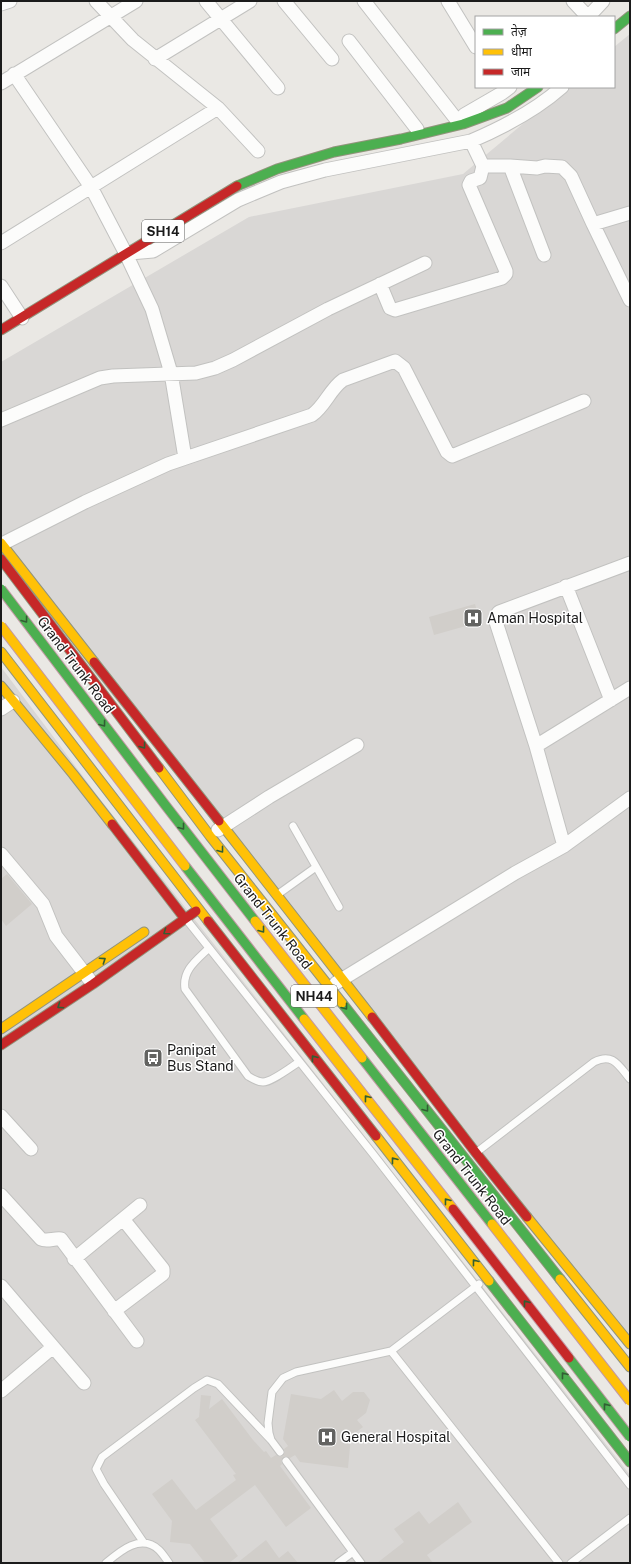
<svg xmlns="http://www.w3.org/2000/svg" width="631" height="1564" viewBox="0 0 631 1564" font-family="'Public Sans','Noto Sans Devanagari',sans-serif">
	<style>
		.residential { fill: #d9d7d5 }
		.building { fill: #d1ceca }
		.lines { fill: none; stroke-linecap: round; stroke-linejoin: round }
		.lane-casing { stroke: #c2c2c0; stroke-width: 9 }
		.street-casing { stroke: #c2c2c0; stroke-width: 15 }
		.fast-casing { stroke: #92947c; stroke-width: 11 }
		.slow-casing { stroke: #92947c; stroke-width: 11 }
		.jam-casing { stroke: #92947c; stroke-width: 11 }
		.lane { stroke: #fcfcfb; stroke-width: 7 }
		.street { stroke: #fcfcfb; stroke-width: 13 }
		.fast { stroke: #4caf50; stroke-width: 9 }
		.slow { stroke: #ffc107; stroke-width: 9 }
		.jam { stroke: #c62828; stroke-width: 9 }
		.fast-bridge-casing { stroke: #c299a4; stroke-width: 11; stroke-linecap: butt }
		.slow-bridge-casing { stroke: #c299a4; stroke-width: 11; stroke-linecap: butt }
		.jam-bridge-casing { stroke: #c299a4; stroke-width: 11; stroke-linecap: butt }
		.fast-bridge { stroke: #4caf50; stroke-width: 9 }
		.slow-bridge { stroke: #ffc107; stroke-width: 9 }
		.jam-bridge { stroke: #c62828; stroke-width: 9 }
		.oneway { stroke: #315e33 }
		.labels { text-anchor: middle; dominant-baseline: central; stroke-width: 3; stroke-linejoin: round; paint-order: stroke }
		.shield { fill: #fff; stroke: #5f5f5f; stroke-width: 1 }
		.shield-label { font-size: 13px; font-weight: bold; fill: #1b1b1b }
		.poi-label { font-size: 14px; fill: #1b1b1b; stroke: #fff; text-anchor: start }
		.street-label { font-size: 14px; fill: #1b1b1b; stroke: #fff }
	</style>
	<rect width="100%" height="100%" fill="#eae8e4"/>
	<path class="residential" d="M630,34V1345L1,555V362L249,217L463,174L567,87H614V47Z
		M1,667L97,795L630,1475V1563H1Z"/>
	<path class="building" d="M475,604L480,622L434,635L429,617Z
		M7,874L32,904L6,926L1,919V879Z
		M334,1390L342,1401L353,1392H364L370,1400L366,1413L357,1420L363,1427L351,1436L348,1468L300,1462L295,1455L290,1458L286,1456L283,1457L281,1461L282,1464L280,1466L311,1508L286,1527L255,1485L210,1519L238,1556L229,1563H205L190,1544L170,1542L172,1521L152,1494L172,1479L196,1510L236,1480L233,1475L236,1474L195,1420L199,1417L201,1395L211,1396L209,1409L222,1399L253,1440L264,1452L266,1451L271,1458L276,1455L280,1457L283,1456L285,1452L284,1449L288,1446L283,1439L291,1394L321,1399Z
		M458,1502L472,1522L427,1555L433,1563H377L404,1542L394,1529L419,1511L429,1524Z
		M266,1540L279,1558L288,1551L298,1563H237Z"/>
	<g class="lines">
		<defs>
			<path id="lane" d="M293,826L339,907
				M277,895L316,867
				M186,919L373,1154L630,1485
				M209,948C197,960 182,970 185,989L248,1076C253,1079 257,1082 263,1082C272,1082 291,1067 299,1062
				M477,1152L594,1062C613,1052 619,1066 630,1079
				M391,1351L559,1563
				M280,1452L271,1440L269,1433L268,1423L272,1392L283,1378L296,1372L391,1351L479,1284
				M286,1461L361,1563
				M144,1543L104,1484L96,1469L102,1457L194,1388L207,1380L218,1384L271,1440
				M106,1563C120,1551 141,1533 159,1550C163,1554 166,1559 169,1563
				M338,1563L353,1552
				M571,1563L630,1518"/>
			<path id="street" d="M96,1L133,40L218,108L258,151
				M206,1L278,88
				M284,1L332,59
				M364,1L456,119
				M448,1L476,47
				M573,1L588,17
				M1,4L10,1
				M588,17L603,1
				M349,41L417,129
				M155,59L250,1
				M14,74L91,187L126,254L152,309L171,373L185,458
				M1,83L136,1
				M464,115L502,93L510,87
				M471,141C504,127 535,111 562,87
				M510,166L544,255
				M593,224L630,213
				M1,243L218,108
				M130,253L153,251L238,200L281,182L325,170L471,141L483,166H510L537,168L545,166L562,167L571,176L593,224L630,300
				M380,284L390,308L395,310L502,278L506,274V271L469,185L471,181L480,178L483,166
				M1,286L22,318
				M1,420L100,378L113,376L196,373L215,368L233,360L328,309L425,263
				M2,544L85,502L168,464L312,415C325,406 330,389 343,380L395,361L404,368L447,452L452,456L584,401
				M566,586L611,700
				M1,709L13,701
				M536,746L630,688
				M218,830L269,797L357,745
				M564,846L536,746L496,622V616L499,612L630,563
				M1,854L43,904L56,936L89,979
				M336,983L515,873L564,846L630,798
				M1,1116L31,1149
				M1,1195L41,1239C47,1242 54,1238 61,1239L137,1341
				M74,1259L140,1205
				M1,1286L84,1383
				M114,1311L163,1274V1269L123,1219
				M1,1391L53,1347"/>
			<path id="fast" d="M614,29L630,16
				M237,186L277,169L334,152L401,139L463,124L507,108L538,87
				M342,1003L560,1279
				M489,1281L630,1462"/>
			<path id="slow" d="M1,543L94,662
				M1,652L208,921
				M1,686L73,774L112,824
				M159,768L210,836L342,1003
				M219,821L372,1017
				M1,1029L144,932
				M376,1136L489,1281
				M527,1217L630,1344
				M560,1279L630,1367"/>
			<path id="jam" d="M1,330L237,186
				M1,559L159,768
				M94,662L219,821
				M112,824L185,919
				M208,921L376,1136
				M372,1017L476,1153L527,1217
				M1,1045L93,984L196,911"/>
		</defs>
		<use href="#lane" class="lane-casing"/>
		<use href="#street" class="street-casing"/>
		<use href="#fast" class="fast-casing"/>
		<use href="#slow" class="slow-casing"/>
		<use href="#jam" class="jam-casing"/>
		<use href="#lane" class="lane"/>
		<use href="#street" class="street"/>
		<use href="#fast" class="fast"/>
		<use href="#slow" class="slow"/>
		<use href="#jam" class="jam"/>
		<defs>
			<path id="fast-bridge" d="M1,589L166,806L255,921
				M185,866L304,1019
				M362,1058L492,1224
				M569,1358L630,1437"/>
			<path id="slow-bridge" d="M1,626L185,866
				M255,921L362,1058
				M304,1019L453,1209
				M492,1224L630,1401"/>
			<path id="jam-bridge" d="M453,1209L569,1358"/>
		</defs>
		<use href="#fast-bridge" class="fast-bridge-casing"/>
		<use href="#slow-bridge" class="slow-bridge-casing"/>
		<use href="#jam-bridge" class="jam-bridge-casing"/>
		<use href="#fast-bridge" class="fast-bridge"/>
		<use href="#slow-bridge" class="slow-bridge"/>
		<use href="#jam-bridge" class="jam-bridge"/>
	</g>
	<defs><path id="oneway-chevron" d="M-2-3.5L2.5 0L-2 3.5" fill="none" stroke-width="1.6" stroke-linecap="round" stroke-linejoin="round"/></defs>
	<g class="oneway">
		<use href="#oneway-chevron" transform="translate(25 620) rotate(53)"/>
		<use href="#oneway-chevron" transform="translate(103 724) rotate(53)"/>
		<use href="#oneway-chevron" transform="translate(143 746) rotate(53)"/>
		<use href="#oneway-chevron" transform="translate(182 827) rotate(52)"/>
		<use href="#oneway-chevron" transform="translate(221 850) rotate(52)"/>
		<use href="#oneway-chevron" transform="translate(262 930) rotate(52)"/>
		<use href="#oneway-chevron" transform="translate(166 932) rotate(145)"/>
		<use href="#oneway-chevron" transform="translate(103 960) rotate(-34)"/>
		<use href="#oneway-chevron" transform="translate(60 1006) rotate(146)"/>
		<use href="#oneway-chevron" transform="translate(345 1007) rotate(52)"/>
		<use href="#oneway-chevron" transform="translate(314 1058) rotate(-128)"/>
		<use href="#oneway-chevron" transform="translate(367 1098) rotate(-128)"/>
		<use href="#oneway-chevron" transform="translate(426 1109) rotate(52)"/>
		<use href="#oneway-chevron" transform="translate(394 1160) rotate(-128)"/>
		<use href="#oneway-chevron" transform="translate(447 1201) rotate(-128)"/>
		<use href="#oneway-chevron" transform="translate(475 1262) rotate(-128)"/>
		<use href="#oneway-chevron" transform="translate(526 1303) rotate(-128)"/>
		<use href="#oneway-chevron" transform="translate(564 1375) rotate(-128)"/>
		<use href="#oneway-chevron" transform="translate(606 1406) rotate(-128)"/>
	</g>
	<defs>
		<symbol id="hospital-square" viewBox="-11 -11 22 22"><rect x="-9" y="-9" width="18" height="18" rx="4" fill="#636361" stroke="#fff"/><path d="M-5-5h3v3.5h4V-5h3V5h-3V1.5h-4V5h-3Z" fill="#fff"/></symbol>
		<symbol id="bus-square" viewBox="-11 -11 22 22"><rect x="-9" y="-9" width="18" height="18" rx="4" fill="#636361" stroke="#fff"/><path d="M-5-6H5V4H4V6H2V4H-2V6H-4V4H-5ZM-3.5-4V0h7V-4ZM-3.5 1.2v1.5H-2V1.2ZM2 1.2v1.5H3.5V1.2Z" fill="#fff"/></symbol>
	</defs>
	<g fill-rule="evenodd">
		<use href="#hospital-square" x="462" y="607" width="22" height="22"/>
		<use href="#bus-square" x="142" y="1047" width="22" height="22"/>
		<use href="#hospital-square" x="316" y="1426" width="22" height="22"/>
	</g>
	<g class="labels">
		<g class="shield">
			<rect x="142" y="220" width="42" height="22" rx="3"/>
			<rect x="291" y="985" width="46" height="22" rx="3"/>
		</g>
		<g class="shield-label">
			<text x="163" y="231">SH14</text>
			<text x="314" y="996">NH44</text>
		</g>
		<g class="poi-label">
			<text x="487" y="618">Aman Hospital</text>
			<text x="167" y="1050">Panipat<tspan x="167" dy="16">Bus Stand</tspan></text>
			<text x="341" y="1437">General Hospital</text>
		</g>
		<g class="street-label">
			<text transform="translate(76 665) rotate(53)">Grand Trunk Road</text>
			<text transform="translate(273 921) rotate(52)">Grand Trunk Road</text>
			<text transform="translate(472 1177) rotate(52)">Grand Trunk Road</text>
		</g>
	</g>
	<rect width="631" height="1564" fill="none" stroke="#1b1b1b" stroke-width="4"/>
	<rect x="475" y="16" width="140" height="72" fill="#ffffff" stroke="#a4a4a4"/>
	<rect x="483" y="29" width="20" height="6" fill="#4caf50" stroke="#a4a4a4"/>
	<text x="511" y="36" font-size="12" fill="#1b1b1b">तेज़</text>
	<rect x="483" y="49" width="20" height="6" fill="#ffc107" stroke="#a4a4a4"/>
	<text x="511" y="56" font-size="12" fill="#1b1b1b">धीमा</text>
	<rect x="483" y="69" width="20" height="6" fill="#c62828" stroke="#a4a4a4"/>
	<text x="511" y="76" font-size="12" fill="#1b1b1b">जाम</text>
</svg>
